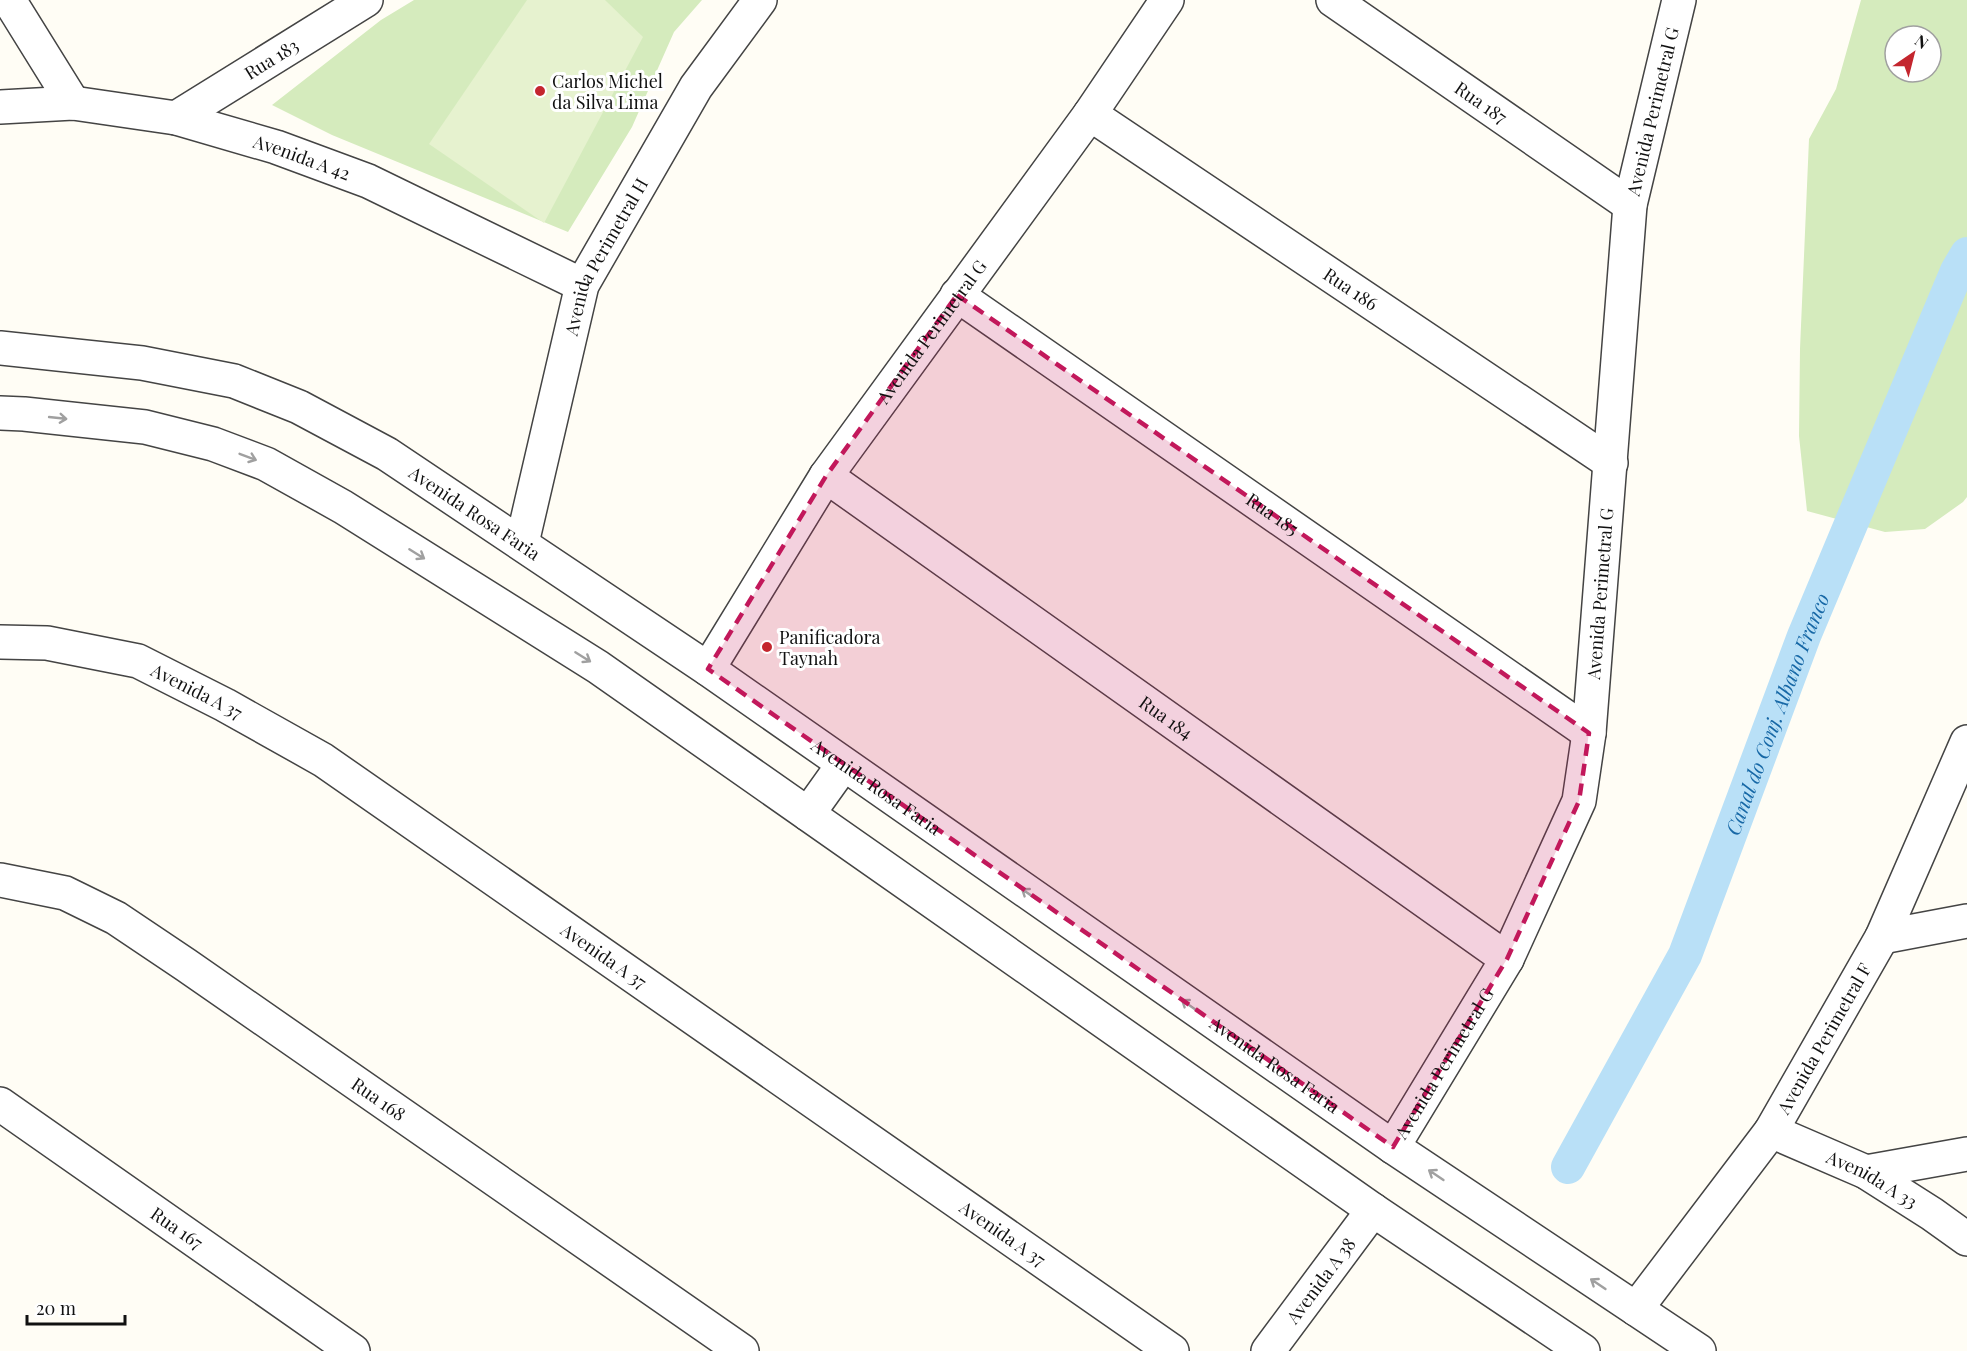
<svg xmlns="http://www.w3.org/2000/svg" width="1967" height="1351" viewBox="0 0 1967 1351" font-family="'Playfair Display',serif">
	<style>
		.green { fill: #d5ebbd; fill-rule: evenodd }
		.pitch { fill: #e6f2cf }
		.lines { fill: none; stroke-linecap: round; stroke-linejoin: round }
		.canal { stroke: #b9e0f7; stroke-width: 34 }
		.minor-casing { stroke: #444; stroke-width: 36 }
		.minor { stroke: #fff; stroke-width: 33 }
		.oneway { stroke: #a0a0a0 }
		.marked { fill: #c2185b; fill-opacity: 0.2; stroke: #c2185b; stroke-width: 4.5; stroke-dasharray: 12 8; stroke-linejoin: round }
		.poi-dot { fill: #c4262e; stroke: #fff; stroke-width: 2 }
		.labels { text-anchor: middle; dominant-baseline: central; stroke-width: 6; stroke-linejoin: round; paint-order: stroke }
		.street-label { font-size: 18px; fill: #111; stroke: #fff }
		.poi-label { font-size: 18px; fill: #111; stroke: #fff; text-anchor: start }
		.water-label { font-size: 20px; font-style: italic; fill: #1768a6; stroke: #fff }
	</style>
	<rect width="100%" height="100%" fill="#fffdf5"/>
	<path class="green" d="M414,0H702L674,32L632,127L568,232L332,135L272,105L381,20Z
		M1861,0H1967V497L1963,502L1925,529L1885,532L1807,511L1799,436L1800,349L1809,139L1836,89ZM1895,36H1931V72H1895Z"/>
	<path class="pitch" d="M527,0H605L643,37L544,223L429,144Z"/>
	<g class="lines">
		<path class="canal" id="s1" d="M1568,1167L1685,955L1804,636L1957,271L1967,254"/>
		<defs>
			<g id="minor">
				<path d="M9,0L73,103"/>
				<path id="s2" d="M1333,0L1630,205"/>
				<path id="s3" d="M0,107L73,103L176,118L276,147L368,181L582,285"/>
				<path id="s4" d="M1090,114L1611,463"/>
				<path id="s5" d="M176,118L366,0"/>
				<path id="s6" d="M957,295L1589,733"/>
				<path id="s7" d="M0,348L142,363L234,381L299,407L387,454L708,669L1393,1147L1699,1351"/>
				<path d="M0,413L24,414L145,427L213,444L266,464L343,507L598,667L1373,1210L1583,1351"/>
				<path id="s8" d="M826,476L1507,959"/>
				<path id="s9" d="M522,543L582,285L696,87L760,0"/>
				<path id="s10" d="M0,642L47,643L138,661L225,705L323,760L1172,1351"/>
				<path id="s11" d="M708,669L826,476L1090,114L1167,0"/>
				<path d="M808,814L843,765"/>
				<path id="s12" d="M0,880L65,893L116,918L186,965L742,1351"/>
				<path d="M1882,937L1967,921"/>
				<path id="s13" d="M0,1104L353,1351"/>
				<path id="s14" d="M1771,1131L1866,1172L1932,1214L1967,1239"/>
				<path id="s15" d="M1393,1147L1507,959L1579,801L1589,733L1630,205L1679,0"/>
				<path d="M1866,1172L1967,1154"/>
				<path id="s16" d="M1636,1309L1771,1131L1882,937L1967,742"/>
				<path id="s17" d="M1268,1351L1373,1210"/>
			</g>
		</defs>
		<use href="#minor" class="minor-casing"/>
		<use href="#minor" class="minor"/>
	</g>
	<defs><path id="oneway-shaft" d="M-6 0H5M1.5-3L5.5 0L1.5 3" fill="none" stroke-width="1.6" stroke-linecap="round" stroke-linejoin="round" transform="scale(1.5)"/></defs>
	<g class="oneway">
		<use href="#oneway-shaft" transform="translate(58 418) rotate(6)"/>
		<use href="#oneway-shaft" transform="translate(248 457) rotate(21)"/>
		<use href="#oneway-shaft" transform="translate(417 554) rotate(32)"/>
		<use href="#oneway-shaft" transform="translate(583 657) rotate(32)"/>
		<use href="#oneway-shaft" transform="translate(1029 894) rotate(-145)"/>
		<use href="#oneway-shaft" transform="translate(1189 1005) rotate(-145)"/>
		<use href="#oneway-shaft" transform="translate(1436 1175) rotate(-146)"/>
		<use href="#oneway-shaft" transform="translate(1598 1284) rotate(-146)"/>
	</g>
	<path class="marked" d="M957,295L1589,733L1579,801L1507,959L1393,1147L708,669L826,476Z"/>
	<g class="poi-dot">
		<circle cx="540" cy="91" r="6"/>
		<circle cx="767" cy="647" r="6"/>
	</g>
	<g class="labels">
		<g class="street-label">
			<text stroke="none"><textPath href="#s5" startOffset="112">Rua 183</textPath></text>
			<text stroke="none"><textPath href="#s2" startOffset="180">Rua 187</textPath></text>
			<text stroke="none"><textPath href="#s15" startOffset="1088">Avenida Perimetral G</textPath></text>
			<text stroke="none"><textPath href="#s3" startOffset="309">Avenida A 42</textPath></text>
			<text stroke="none"><textPath href="#s9" startOffset="300">Avenida Perimetral H</textPath></text>
			<text stroke="none"><textPath href="#s4" startOffset="314">Rua 186</textPath></text>
			<text stroke="none"><textPath href="#s11" startOffset="405">Avenida Perimetral G</textPath></text>
			<text stroke="none"><textPath href="#s7" startOffset="512">Avenida Rosa Faria</textPath></text>
			<text stroke="none"><textPath href="#s6" startOffset="384">Rua 185</textPath></text>
			<text stroke="none"><textPath href="#s15" startOffset="602">Avenida Perimetral G</textPath></text>
			<text stroke="none"><textPath href="#s10" startOffset="206">Avenida A 37</textPath></text>
			<text stroke="none"><textPath href="#s8" startOffset="417">Rua 184</textPath></text>
			<text stroke="none"><textPath href="#s7" startOffset="998">Avenida Rosa Faria</textPath></text>
			<text stroke="none"><textPath href="#s10" startOffset="692">Avenida A 37</textPath></text>
			<text stroke="none"><textPath href="#s16" startOffset="330">Avenida Perimetral F</textPath></text>
			<text stroke="none"><textPath href="#s7" startOffset="1484">Avenida Rosa Faria</textPath></text>
			<text stroke="none"><textPath href="#s15" startOffset="98">Avenida Perimetral G</textPath></text>
			<text stroke="none"><textPath href="#s12" startOffset="442">Rua 168</textPath></text>
			<text stroke="none"><textPath href="#s14" startOffset="112">Avenida A 33</textPath></text>
			<text stroke="none"><textPath href="#s13" startOffset="216">Rua 167</textPath></text>
			<text stroke="none"><textPath href="#s10" startOffset="1178">Avenida A 37</textPath></text>
			<text stroke="none"><textPath href="#s17" startOffset="88">Avenida A 38</textPath></text>
		</g>
		<g class="poi-label">
			<text x="552" y="81">Carlos Michel<tspan x="552" dy="21">da Silva Lima</tspan></text>
			<text x="779" y="637">Panificadora<tspan x="779" dy="21">Taynah</tspan></text>
		</g>
		<g class="water-label">
			<text stroke="none"><textPath href="#s1" startOffset="500">Canal do Conj. Albano Franco</textPath></text>
		</g>
	</g>
	<g transform="translate(1913 54) rotate(35)"><circle r="28" fill="#ffffff" stroke="#a0a0a0" stroke-width="1.5"/>
	<path d="M0-4.5L10 22L0 15L-10 22Z" fill="#c4262e"/>
	<text y="-9" font-size="16" font-weight="bold" text-anchor="middle" fill="#111111">N</text>
	</g>
	<path d="M27 1315v9h98v-9" fill="none" stroke="#111111" stroke-width="3"/>
	<text x="36" y="1315" font-size="18" fill="#111111" stroke="#ffffff" stroke-width="4.5" paint-order="stroke">20 m</text>
</svg>
